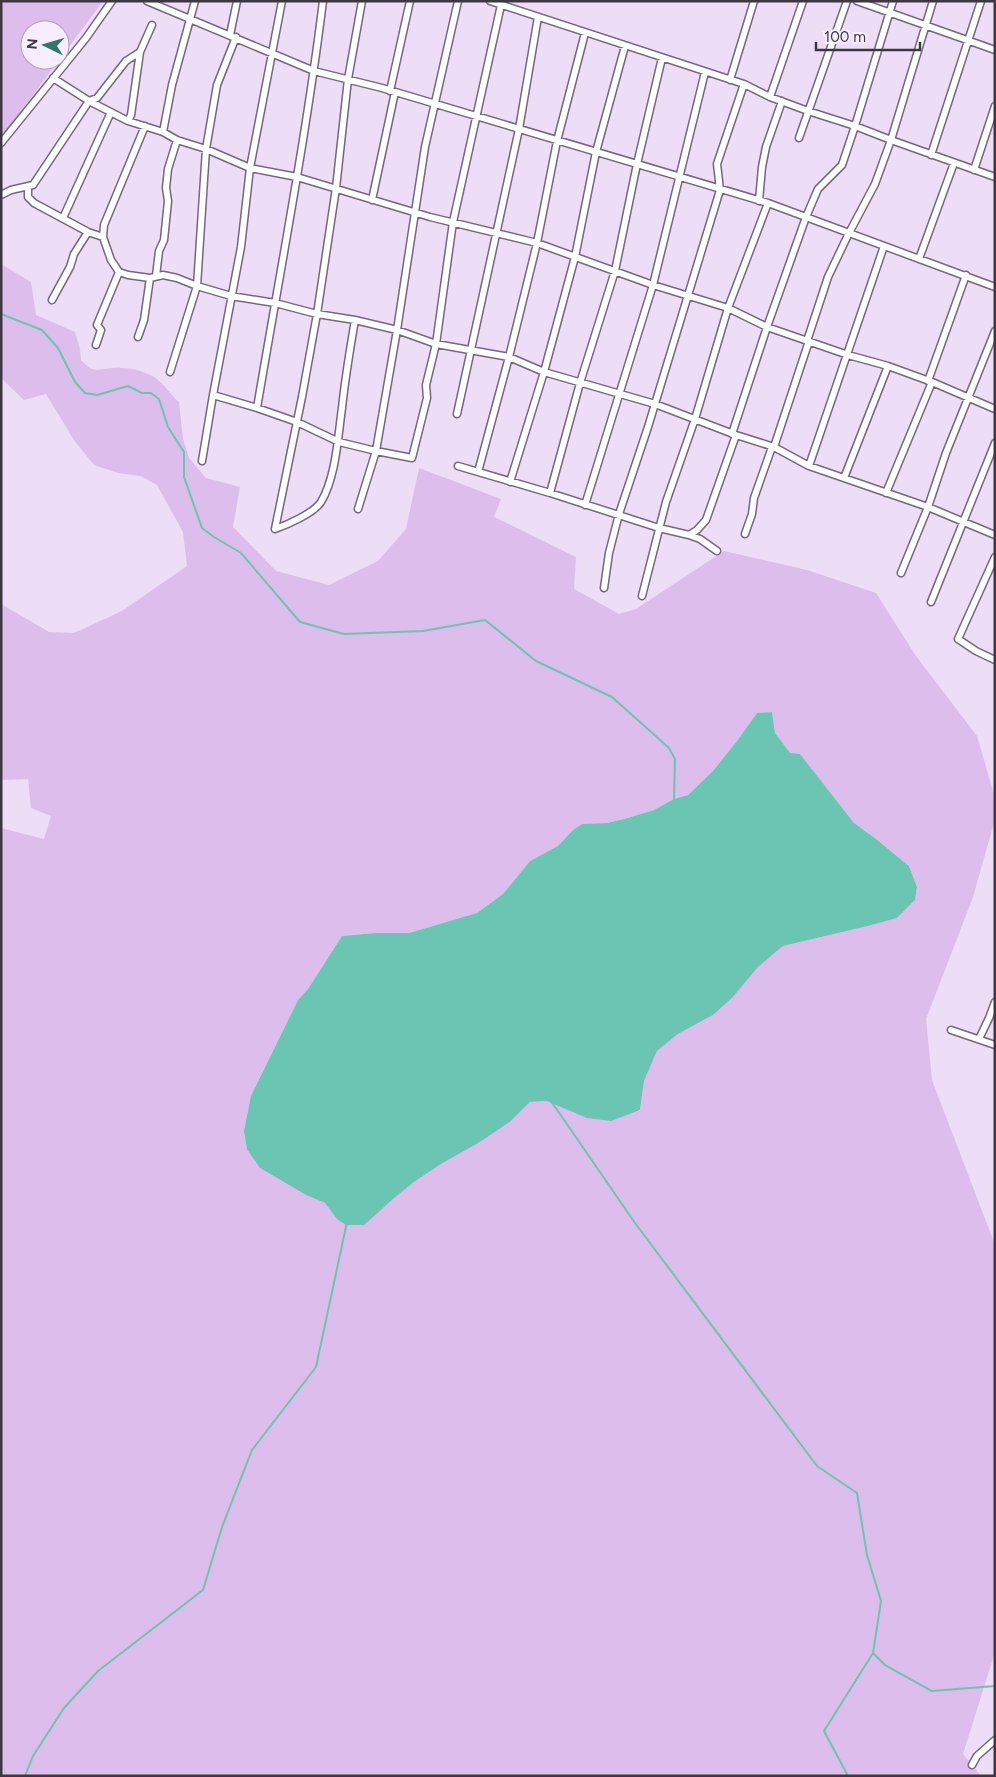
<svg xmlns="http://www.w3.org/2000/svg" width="996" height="1777" viewBox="0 0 996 1777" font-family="Figtree,sans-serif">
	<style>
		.green { fill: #dcbdec; fill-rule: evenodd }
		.water { fill: #6bc5b3 }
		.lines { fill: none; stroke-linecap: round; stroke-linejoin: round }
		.stream { stroke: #6bc5b3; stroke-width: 2 }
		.minor-casing { stroke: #75677d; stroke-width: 9 }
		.minor { stroke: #fff; stroke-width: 6 }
	</style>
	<rect width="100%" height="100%" fill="#edddf6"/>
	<path class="green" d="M1,1H103L60,59V30H30V60H59L1,138Z
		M1,264L31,282L36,315L75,332L80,349L81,360C84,363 87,366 90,368C97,372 106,368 113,368C125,367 137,369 148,374C162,379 168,393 179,402L183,439L189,458L206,478L240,487L233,527L276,571L329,585L378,561L406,529L419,468L501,499L494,517L576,557L574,589L619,614L636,609L724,551L807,570L876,593L916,656L977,736L995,798V819L973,897L926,1019L932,1080L995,1245V1652L963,1754L981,1776H1V828L44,839L51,816L31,808L28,779L1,780V604L49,632L74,633L122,611L187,566L183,532L157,485L141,476L118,473L94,465L74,440L46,394L24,400L1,378ZM772,712L775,733L790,754H800L854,823L876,839L909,866L917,887L915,900L897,918L868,926L783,946L758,967L732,998L713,1015L678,1034L657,1051L644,1081L640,1111L561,1106L547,1101L530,1102L511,1121L480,1142L441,1164L414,1182L393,1199L337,1219L325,1203L306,1195L260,1168L251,1096L298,1000L308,989L342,936L375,933H409L477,913L503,894L530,861L558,846L573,830L582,824L607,823L624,819L654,810L674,799L688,795L713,771L737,741L757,713Z"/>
	<path class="water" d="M772,712L775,733L790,753L800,754L854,823L876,839L909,866L917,887L915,900L897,918L868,926L783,946L758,967L732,998L713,1015L678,1034L657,1051L644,1081L640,1110L611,1121L587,1118L547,1101L530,1102L511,1121L480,1142L441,1164L414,1182L393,1199L364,1225H346L337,1219L325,1203L306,1195L260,1168L247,1149L244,1131L251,1096L298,1000L308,989L342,936L375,933H409L477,913L503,894L530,861L558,846L573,830L582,824L607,823L624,819L654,810L674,799L688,795L713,771L737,741L757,713Z"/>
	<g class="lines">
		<path class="stream" d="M1,314L42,330L58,348L75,382L85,393L97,395L128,386L142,393H151L159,399L168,427L184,452V477L202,528L214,537L241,553L300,622L344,634L423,631L485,620L536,661L612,697L669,748L675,759L674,800
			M551,1101L635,1223L817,1466L857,1493L867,1555L881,1601L873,1653L824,1731L848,1776
			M873,1653L885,1665L932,1691L995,1686
			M25,1776L33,1756L64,1708L98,1671L203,1590L222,1527L252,1450L316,1367L347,1222"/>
		<defs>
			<path id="minor" d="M147,1L314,71L382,88L768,203L995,287
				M282,1L250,168L241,247L213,395L257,408L297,422L339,442L376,451L397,330L425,147L458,1
				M490,1L744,84L770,97L808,111L855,126L891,140L995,177
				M857,1L995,50
				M230,35L237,1
				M53,78L89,101L128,121L163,132L177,140L206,149L250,168L297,177L430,217L537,243L653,285L728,308L767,327L848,355L888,366L932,382L995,409
				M730,80L754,1
				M390,91L410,1
				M770,97L803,1
				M128,121L131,115L140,52L152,25
				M163,132L172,85L195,1
				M799,138L847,1
				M1,143L86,38L112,1
				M931,155L981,1
				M974,170L995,106
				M28,186V197L34,203L88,232L103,237L111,260L119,272L128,275L150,278L163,275L177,278L197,286L231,296L275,303L317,314L355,320L397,330L436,344L509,357L544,372L655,404L736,435L774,447L809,466L928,507L995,535
				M1,195L11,190L33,185L89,101L97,98L126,61L140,52
				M372,200L395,92
				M759,201L762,167L766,147L782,101
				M63,218L111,112
				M103,237L104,225L145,126
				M919,259L954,163
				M156,276L159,251L164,240L168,201L166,188L168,169L177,140
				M52,300L70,267L74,254L88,232
				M138,337L144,320L150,278
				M807,341L828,277L849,233L875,184L891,140L933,1
				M96,345L101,330L97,325L119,272
				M170,372L197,286L206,149L217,85L236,37
				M928,381L966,275
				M257,408C280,272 306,138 323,1
				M457,414L519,129L538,17
				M732,434L767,327L806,217L818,189L842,165L855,126L893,1
				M774,447L809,341
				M202,461L213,395
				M458,466L550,493L659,528L689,535L697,530L706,520L736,435
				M809,466L884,246
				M478,472L509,357L537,243L557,141L585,33
				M844,478L888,366
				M510,482L544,372L575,257L596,152L625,46
				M550,493L580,383L615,271L637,164L662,58
				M886,493L932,382
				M585,505L653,285L705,72
				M358,509L376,451L412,458L427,398L426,385L436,344L453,222L501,5
				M275,529L302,397L317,314L336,188L348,79L362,1
				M275,529C287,525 314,513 321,502C336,477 338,436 342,408C345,379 350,349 355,320
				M745,534L752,514L754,498L772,447
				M689,535L700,539L717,551
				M995,557L958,639L976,651L995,660
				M901,573L928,507L946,453L995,331
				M604,588L609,553L619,514L648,427L720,190L717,164L744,84
				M642,596L666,502L695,419L728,308L768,203
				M931,602L995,443
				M951,1030L995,1045
				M979,1039L989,1018L995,1002
				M972,1765L977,1756L995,1740"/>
		</defs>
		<use href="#minor" class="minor-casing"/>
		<use href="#minor" class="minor"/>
	</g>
	<rect width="996" height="1777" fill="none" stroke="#3e3741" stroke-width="5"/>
	<g transform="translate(45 45) rotate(275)"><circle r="24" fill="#f7edfc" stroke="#ada4b1"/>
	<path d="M0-4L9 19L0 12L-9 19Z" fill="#327669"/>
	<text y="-8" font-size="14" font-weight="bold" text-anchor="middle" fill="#3e3741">N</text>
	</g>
	<path d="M816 42v8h104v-8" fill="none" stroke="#3e3741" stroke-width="2.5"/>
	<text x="824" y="42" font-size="15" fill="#3e3741" stroke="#f7edfc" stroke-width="4" paint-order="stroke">100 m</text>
</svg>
